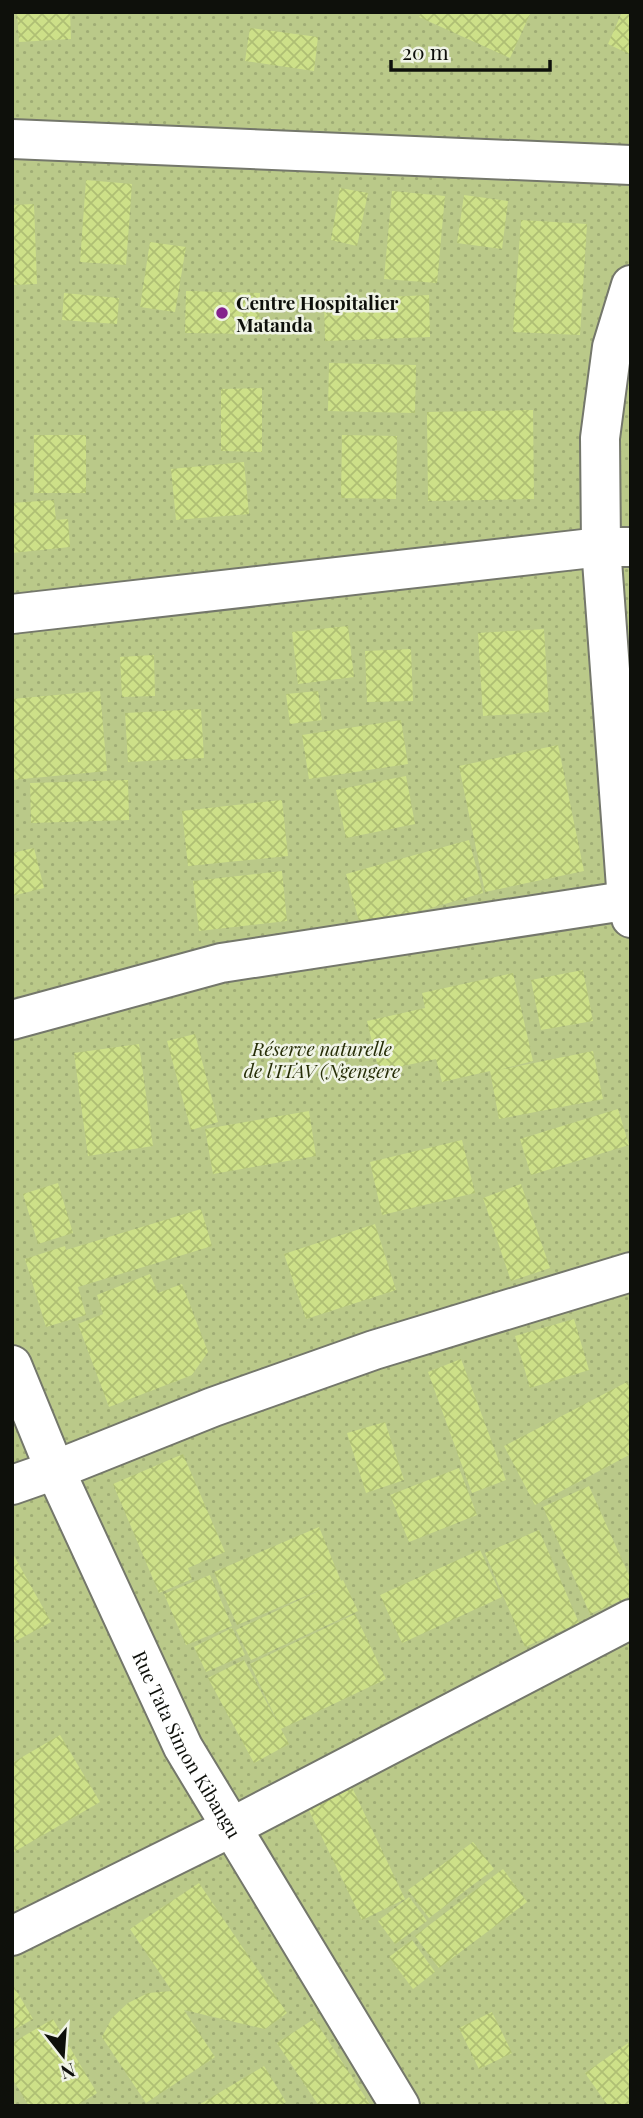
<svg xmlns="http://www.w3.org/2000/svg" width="643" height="2118" viewBox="0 0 643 2118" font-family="'Playfair Display',serif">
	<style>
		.park { fill: url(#park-dots) }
		.building { fill: url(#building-cross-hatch) }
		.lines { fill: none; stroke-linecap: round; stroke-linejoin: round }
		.minor-casing { stroke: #74776b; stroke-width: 42 }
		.minor { stroke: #fff; stroke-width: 38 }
		.poi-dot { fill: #84228c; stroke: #f0f4e6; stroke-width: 2.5 }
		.labels { text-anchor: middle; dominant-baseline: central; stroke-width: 5; stroke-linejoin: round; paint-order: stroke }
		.poi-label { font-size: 19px; font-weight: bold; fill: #0e100b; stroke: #f0f4e6; text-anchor: start }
		.park-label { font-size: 19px; font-style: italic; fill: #272e08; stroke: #f0f4e6 }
		.street-label { font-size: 19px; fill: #0e100b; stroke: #f0f4e6 }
	</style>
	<defs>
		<pattern id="park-dots" width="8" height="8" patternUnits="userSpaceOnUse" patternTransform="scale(1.75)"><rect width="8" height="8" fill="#bac989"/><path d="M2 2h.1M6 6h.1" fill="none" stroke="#9fac75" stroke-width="1.8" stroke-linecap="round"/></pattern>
		<pattern id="building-cross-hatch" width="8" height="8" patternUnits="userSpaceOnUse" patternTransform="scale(1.75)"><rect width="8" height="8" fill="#cde088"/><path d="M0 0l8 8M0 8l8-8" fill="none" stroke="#afbf74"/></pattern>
	</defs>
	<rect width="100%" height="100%" fill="#f0f4e6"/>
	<path class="park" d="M12,12H631V2106H12Z"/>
	<path class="building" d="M17,12H70L71,39L19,42Z
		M421,12H531L510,58L419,17Z
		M622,12H631V55L608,44Z
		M250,28L318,37L314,71L245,61Z
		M86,180L132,184L126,265L80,262Z
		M340,188L368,193L357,246L331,240Z
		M392,191L445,196L437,283L384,279Z
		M464,195L508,201L502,249L457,243Z
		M34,204L37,284L12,285V205Z
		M521,220L587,224L580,335L513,332Z
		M150,242L186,247L175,312L140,307Z
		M186,291L260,293L259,334L185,333Z
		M64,293L119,298L117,324L62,320Z
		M429,295L430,337L325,341L324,300Z
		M329,363L416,365L415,413L328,411Z
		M262,388V452L221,451V389Z
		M533,410L534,499L428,501L427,412Z
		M34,435H86V493H34Z
		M342,435L397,436L396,499L341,498Z
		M244,462L249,514L176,520L171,469Z
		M54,500L56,520L68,519L70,547L12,553V503Z
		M348,626L354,677L298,684L292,632Z
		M544,629L549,712L483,716L478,633Z
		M411,649L413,701L367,702L365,651Z
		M154,655L155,696L122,697L120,657Z
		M100,691L107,771L12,780V699Z
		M318,691L322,720L290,724L286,694Z
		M201,709L204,758L128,762L125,713Z
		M401,720L408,764L309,779L302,735Z
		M558,745L584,871L485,892L459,766Z
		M406,776L415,824L346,838L336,790Z
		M128,780L129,820L31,823L30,783Z
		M282,800L288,856L188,866L182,811Z
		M469,840L483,893L361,928L346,874Z
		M34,848L44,888L12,896V853Z
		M282,871L287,921L199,931L193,881Z
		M583,970L593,1021L541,1030L531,980Z
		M513,973L533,1061L499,1070L593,1051L603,1099L499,1119L490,1071L442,1082L436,1059L379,1071L367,1021L425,1008L422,993Z
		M195,1034L218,1122L191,1130L167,1041Z
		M139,1044L153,1146L88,1156L74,1053Z
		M618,1109L629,1145L531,1175L520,1139Z
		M309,1111L316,1156L213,1174L205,1129Z
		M462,1140L475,1193L382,1215L370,1162Z
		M58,1183L73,1233L38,1244L23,1194Z
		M521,1184L550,1268L511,1281L483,1198Z
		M201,1209L212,1246L78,1287L86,1315L46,1327L25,1259L65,1246L66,1250Z
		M375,1224L396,1290L306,1319L284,1254Z
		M150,1274L158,1293L182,1284L208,1352L192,1375L109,1407L78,1324L103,1314L97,1295Z
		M574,1319L589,1370L530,1388L515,1336Z
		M461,1359L506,1480L472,1493L428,1372Z
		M627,1382L631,1389V1454L535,1505L504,1446Z
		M385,1422L404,1480L366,1493L347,1433Z
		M183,1454L225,1552L188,1568L192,1579L159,1593L113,1484Z
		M459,1468L477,1515L409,1542L390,1495Z
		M589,1486L631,1580V1596L590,1614L543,1507Z
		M319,1527L341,1581L343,1580L358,1611L251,1660L236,1630L327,1587L237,1625L214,1572Z
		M539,1530L579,1623L525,1647L485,1553Z
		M480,1550L502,1597L402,1643L380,1595Z
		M12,1552L51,1622L12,1643Z
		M210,1575L232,1626L186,1645L164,1594Z
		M355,1614L386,1679L281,1729L250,1664Z
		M232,1628L245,1655L206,1672L194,1647Z
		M244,1660L289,1744L254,1763L208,1678Z
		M60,1735L100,1802L12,1853V1763Z
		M349,1781L405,1899L362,1920L305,1802Z
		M473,1842L494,1869L429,1918L408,1890Z
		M503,1869L527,1902L439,1968L415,1936Z
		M199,1883L287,2013L265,2029L184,2010L215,2057L146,2103L102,2037L112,2018L128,2003L148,1993L172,1991L130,1929Z
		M409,1897L427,1921L395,1944L378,1921Z
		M412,1940L435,1972L413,1989L389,1957Z
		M12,1983L33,2019L12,2031Z
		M492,2012L512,2053L479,2069L459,2028Z
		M53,2019L97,2093L76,2106H29L12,2078V2043Z
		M314,2019L371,2106H319L277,2043Z
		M631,2041V2106H608L585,2073Z
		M264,2066L286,2102L280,2106H197Z"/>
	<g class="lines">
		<defs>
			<g id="minor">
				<path d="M12,139L631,165"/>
				<path d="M631,285L612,347L600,438L601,547L627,901L631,918"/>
				<path d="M12,614L601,547H631"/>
				<path d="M12,1020L221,963L631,900"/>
				<path id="s1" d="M12,1365L55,1470L183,1747L400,2106"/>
				<path d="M12,1485L55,1470L213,1407L374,1350L631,1272"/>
				<path d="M12,1936L230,1828L631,1619"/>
			</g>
		</defs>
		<use href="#minor" class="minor-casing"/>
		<use href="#minor" class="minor"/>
	</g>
	<circle class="poi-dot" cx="222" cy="313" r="7"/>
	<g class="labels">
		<g class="poi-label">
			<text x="236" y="302">Centre Hospitalier<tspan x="236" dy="22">Matanda</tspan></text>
		</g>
		<g class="park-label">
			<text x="322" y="1048">Réserve naturelle<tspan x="322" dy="22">de l'ITAV (Ngengere</tspan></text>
		</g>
		<g class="street-label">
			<text stroke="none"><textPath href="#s1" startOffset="418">Rue Tata Simon Kibangu</textPath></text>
		</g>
	</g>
	<rect width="643" height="2118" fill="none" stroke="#0e100b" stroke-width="28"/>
	<g transform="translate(63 2055) rotate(163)" stroke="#f0f4e6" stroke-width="5" paint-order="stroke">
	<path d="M0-5L12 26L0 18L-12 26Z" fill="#0e100b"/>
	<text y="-10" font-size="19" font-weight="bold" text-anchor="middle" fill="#0e100b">N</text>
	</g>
	<path d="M391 60v10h159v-10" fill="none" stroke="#0e100b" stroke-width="3.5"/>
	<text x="402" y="60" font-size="21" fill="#0e100b" stroke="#f0f4e6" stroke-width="5" paint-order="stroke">20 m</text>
</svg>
